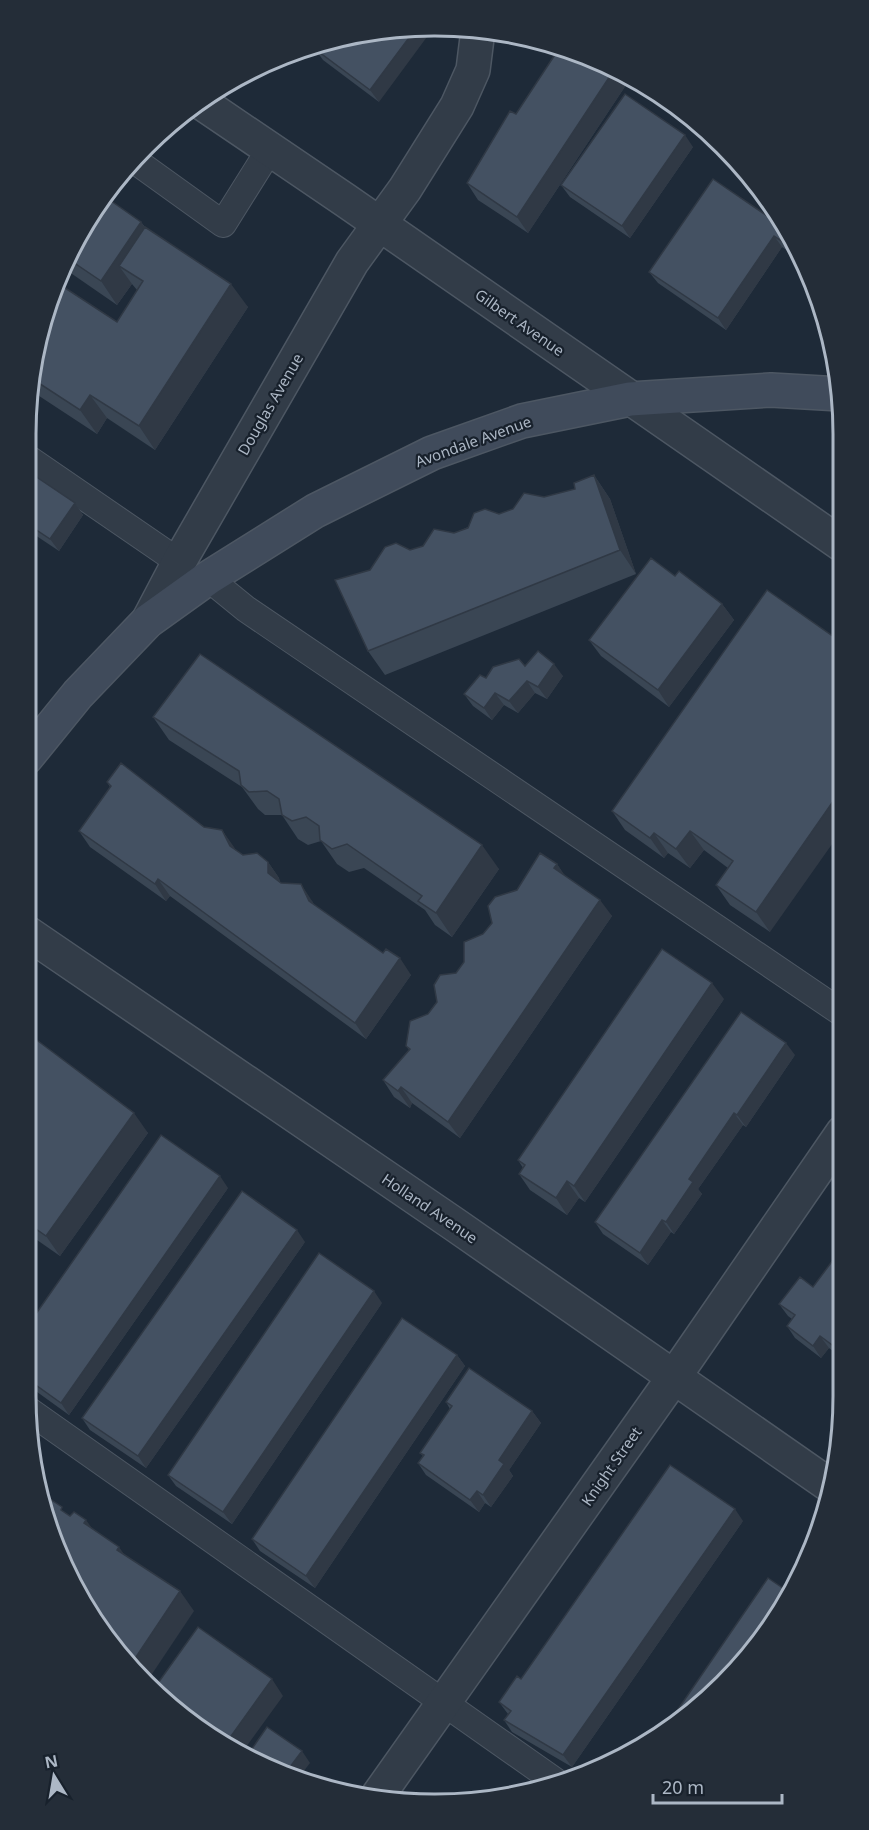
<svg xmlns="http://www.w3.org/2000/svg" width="869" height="1830" viewBox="0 0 869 1830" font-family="'Noto Sans',sans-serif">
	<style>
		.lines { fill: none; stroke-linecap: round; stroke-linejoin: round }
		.lane-casing { stroke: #4d5763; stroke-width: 28 }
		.street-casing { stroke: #4d5763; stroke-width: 36 }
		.secondary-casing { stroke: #4d5763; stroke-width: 36 }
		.lane { stroke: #323c48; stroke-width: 26 }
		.street { stroke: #323c48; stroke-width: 33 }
		.secondary { stroke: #404b5b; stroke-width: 33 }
		.wall { fill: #3a4654 }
		.shaded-wall { fill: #303945 }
		.building { fill: #445162; stroke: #303945; stroke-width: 1.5 }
		.labels { text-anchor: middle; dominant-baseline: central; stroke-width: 4.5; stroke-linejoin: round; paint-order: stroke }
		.street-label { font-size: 15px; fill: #acb7c5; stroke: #18212c }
		.rim { fill: none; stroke: #acb7c5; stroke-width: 3 }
	</style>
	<rect width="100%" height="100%" fill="#1e2a38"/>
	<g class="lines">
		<defs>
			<path id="lane" d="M134,160L223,224L270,149
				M26,457L179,562
				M208,578L246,609L842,1013
				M28,1410L555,1781"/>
			<path id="street" d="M199,101L345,200L841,544
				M148,621L179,562L352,262L405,189L457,106L473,70L478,30
				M26,932L454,1224L832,1487
				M377,1797L674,1377L843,1132"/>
			<path id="secondary" d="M26,758L78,694L148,621L208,578L315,511L432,453L522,421L630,399L771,390L840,394"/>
		</defs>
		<use href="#lane" class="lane-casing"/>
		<use href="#street" class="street-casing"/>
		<use href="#secondary" class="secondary-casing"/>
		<use href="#lane" class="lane"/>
		<use href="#street" class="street"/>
		<use href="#secondary" class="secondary"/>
	</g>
	<path class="wall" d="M355,33L379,102L323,60L315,49Z
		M591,57L630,79L528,233L478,200L467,183L516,114Z
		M693,147L630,238L570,197L561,185Z
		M95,207L141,222L145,227L248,307L155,450L107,418L97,434L30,390L33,354L117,322L137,290L132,284L117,305L62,267Z
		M780,222L803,261L782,247L726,330L658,283L649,272L779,224Z
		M26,470L75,503L83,515L59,551L26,529Z
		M594,475L610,499L636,574L385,675L368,651L370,570L410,550L423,546L499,514L544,497L575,489Z
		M675,576L722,604L734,620L669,707L601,656L589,640Z
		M767,590L770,932L730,905L716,885L728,868L704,850L690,868L668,853L664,858L625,830L612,811Z
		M525,666L563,676L547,699L535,693L518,713L504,705L492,720L473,706L464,694L486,678Z
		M153,717L499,869L452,937L435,925L425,910L364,868L349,872L337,864L321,841L308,845L298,839L282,815H265L258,809L242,787L169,740Z
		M107,782L204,827L222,830L235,850L243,855L268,862L279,878L280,882L312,901L314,905L411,975L366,1039L170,896L166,901L90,847L79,831L110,787Z
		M842,854V890L834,879L841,870L835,863Z
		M557,864L564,875L612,916L460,1138L412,1103L410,1108L394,1097L383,1080L409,1050L406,1046L483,934L517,890Z
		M724,999L585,1202L579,1198L567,1215L530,1190L519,1174L523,1168L518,1160Z
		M26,1032L148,1133L60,1256L37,1240L26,1257Z
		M795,1055L746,1127L743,1125L698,1189L702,1194L674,1234L671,1232L648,1265L603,1234L595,1222Z
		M228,1188L69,1415L26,1384V1328Z
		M305,1242L146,1468L90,1430L82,1418Z
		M843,1255V1359L829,1348L821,1358L795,1338L787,1326L792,1319L788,1316L779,1304L813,1287Z
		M382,1303L232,1524L176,1486L168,1475Z
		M457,1355L465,1366L315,1588L260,1551L252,1539Z
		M446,1402L532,1411L541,1423L509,1470L513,1476L491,1507L485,1503L479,1512L426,1475L418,1463L423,1456L420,1453L450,1409Z
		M743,1521L572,1767L512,1732L504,1720L508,1714L499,1702L521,1679Z"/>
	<path class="shaded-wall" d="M435,26L379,102L370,90L417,27Z
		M614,70L630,79L528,233L517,217Z
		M685,135L693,147L630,238L622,226Z
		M141,222L158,246L119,266L132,284L117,305L101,281Z
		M774,236L782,247L726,330L718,318Z
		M231,284L248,307L155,450L139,426Z
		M90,395L107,418L97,434L80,410Z
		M594,475L610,499L636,574L620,550Z
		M75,503L83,515L59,551L50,539Z
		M722,604L734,620L669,707L658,690Z
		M554,664L563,676L547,699L538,687Z
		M527,681L535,693L518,713L509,701Z
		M495,693L504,705L492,720L484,708Z
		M841,790L842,830L770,932L756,912Z
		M222,830L234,847L242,863L230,846Z
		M690,831L704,850L690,868L676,849Z
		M654,833L668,853L664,858L650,838Z
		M482,845L499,869L452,937L436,913Z
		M268,862L279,878L280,890L268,873Z
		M557,864L568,880L554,868Z
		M158,879L170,896L166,901L155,884Z
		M301,884L312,901L321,918L309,901Z
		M600,900L612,916L460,1138L448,1122Z
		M400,958L411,975L366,1039L355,1023Z
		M712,983L724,999L585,1202L574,1186Z
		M786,1043L795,1055L746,1127L737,1115Z
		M401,1087L412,1103L410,1108L398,1091Z
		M134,1113L148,1133L60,1256L46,1236Z
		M734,1113L743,1125L698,1189L702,1194L674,1234L666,1222L689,1179Z
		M220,1176L228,1188L69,1415L61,1403Z
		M567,1181L579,1198L567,1215L556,1198Z
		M662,1220L671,1232L648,1265L640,1253Z
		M26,1223L37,1240L26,1257Z
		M297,1230L305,1242L146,1468L138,1456Z
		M374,1291L382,1303L232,1524L223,1512Z
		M820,1336L829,1348L821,1358L813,1346Z
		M457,1355L465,1366L315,1588L306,1576Z
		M532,1411L541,1423L509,1470L513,1476L491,1507L483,1495L499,1460Z
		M477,1491L485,1503L479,1512L470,1500Z
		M735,1509L743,1521L572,1767L563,1755Z
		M86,1520L100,1539L84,1523Z
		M119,1547L133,1567L117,1550Z
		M180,1591L194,1611L146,1683L130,1666Z
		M272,1679L283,1696L241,1754L230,1750L224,1746Z
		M302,1751L310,1763L300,1776L287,1771Z"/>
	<path class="building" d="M417,27L370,90L315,49L318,44L355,33Z
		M560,47L591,57L614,70L517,217L467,183L510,111L516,114Z
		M625,94L685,135L622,226L561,185Z
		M713,179L779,224L780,222L797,251L774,236L718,318L649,272Z
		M104,196L141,222L101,281L67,258L95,207Z
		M145,227L231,284L139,426L90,395L80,410L31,378L33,354L56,282L117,322L143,281L119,266Z
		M26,470L75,503L50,539L26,523Z
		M594,475L620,550L368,651L335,580L370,570L385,547L396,543L410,550L423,546L434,529L454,533L468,528L474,513L485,509L499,514L513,509L524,493L544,497L575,489L574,483Z
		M651,558L675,576L679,571L722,604L658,690L589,640Z
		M767,590L841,642V790L756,912L716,885L733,861L690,831L676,849L654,833L650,838L612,811Z
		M538,651L554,664L538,687L527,681L509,701L495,693L484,708L464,694L480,675L486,678L493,667L519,659L525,666Z
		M200,654L482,845L436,913L418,901L422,896L347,844L332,849L320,840L319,826L306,817L292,821L282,815L279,799L267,791L249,792L241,785L239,771L153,717Z
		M121,763L204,827L222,830L230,846L243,855L257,853L268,862V873L281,883L301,884L309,901L383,953L386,949L400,958L355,1023L158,879L155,884L79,831L111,786L107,782Z
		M540,853L557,864L554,868L600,900L448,1122L401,1087L398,1091L383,1080L410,1049L406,1046L410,1021L428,1014L437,1002L434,985L440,975L456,973L464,962V942L483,934L492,923L488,906L495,897L517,890Z
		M842,854V867L835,863Z
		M842,869V884L834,879Z
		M662,949L712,983L574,1186L567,1181L556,1198L519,1174L525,1165L518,1160Z
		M741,1012L786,1043L737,1115L734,1113L689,1179L693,1182L666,1222L662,1220L640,1253L595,1222Z
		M26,1032L134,1113L46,1236L26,1222Z
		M161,1135L220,1176L61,1403L26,1378V1328Z
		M242,1191L297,1230L138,1456L82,1418Z
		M839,1252L843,1255V1353L820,1336L813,1346L787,1326L795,1315L779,1304L800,1277L813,1287Z
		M319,1253L374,1291L223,1512L168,1475Z
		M402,1318L457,1355L306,1576L252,1539Z
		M469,1368L532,1411L499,1460L504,1464L483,1495L477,1491L470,1500L418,1463L424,1455L420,1453L452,1406L446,1402Z
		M670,1465L735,1509L563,1755L504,1720L511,1711L499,1702L517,1676L521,1679Z
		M44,1495L62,1507L61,1510L70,1516L74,1512L86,1520L84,1523L119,1547L117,1550L180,1591L130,1666L110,1645L47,1527L42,1497Z
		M768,1578L790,1593L775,1622L724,1684L668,1724Z
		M198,1627L272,1679L224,1746L165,1703L153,1690Z
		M267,1727L302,1751L287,1771L247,1756Z"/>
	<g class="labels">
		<g class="street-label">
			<text transform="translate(520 322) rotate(35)">Gilbert Avenue</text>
			<text transform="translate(270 404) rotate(-60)">Douglas Avenue</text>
			<text transform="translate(473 441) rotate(-20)">Avondale Avenue</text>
			<text transform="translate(430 1208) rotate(34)">Holland Avenue</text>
			<text transform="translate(611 1466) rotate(-55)">Knight Street</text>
		</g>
	</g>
	<path d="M0 0H869V1830H0ZM434 36H435A398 398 0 0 1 833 434V1396A398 398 0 0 1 435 1794H434A398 398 0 0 1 36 1396V434A398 398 0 0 1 434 36Z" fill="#242d38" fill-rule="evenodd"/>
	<path class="rim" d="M434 36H435A398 398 0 0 1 833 434V1396A398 398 0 0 1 435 1794H434A398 398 0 0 1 36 1396V434A398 398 0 0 1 434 36Z"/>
	<g transform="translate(54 1776) rotate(349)" stroke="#18212c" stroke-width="4.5" paint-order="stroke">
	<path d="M0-4.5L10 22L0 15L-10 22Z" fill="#acb7c5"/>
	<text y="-9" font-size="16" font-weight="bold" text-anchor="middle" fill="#acb7c5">N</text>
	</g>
	<path d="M653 1794v9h129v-9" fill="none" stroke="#acb7c5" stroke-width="3"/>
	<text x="662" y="1794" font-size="18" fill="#acb7c5" stroke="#18212c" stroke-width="4.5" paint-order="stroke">20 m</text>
</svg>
